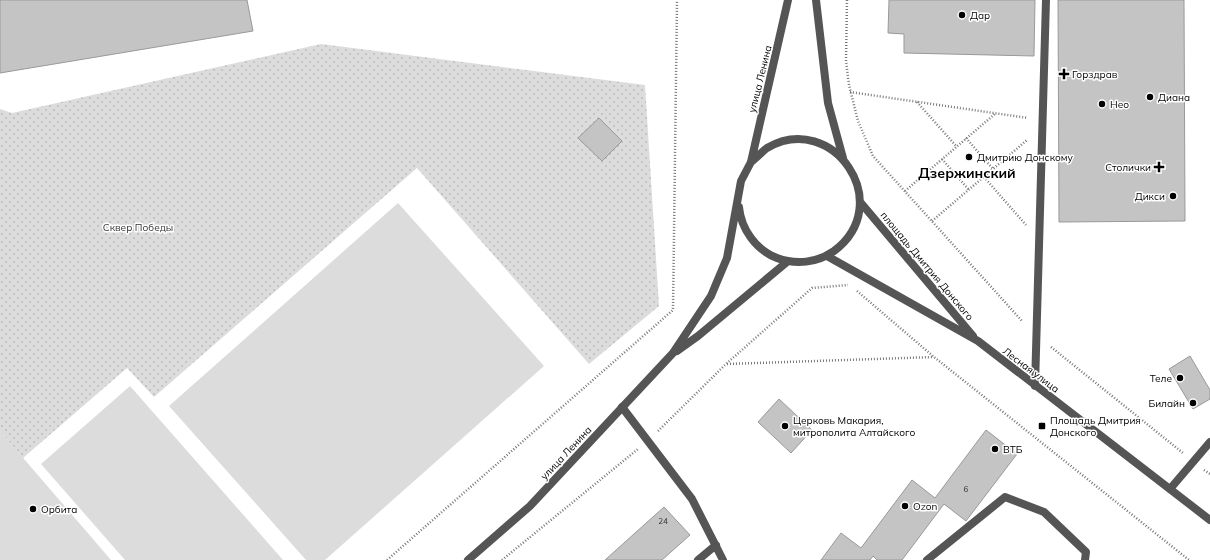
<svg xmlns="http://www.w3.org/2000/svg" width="1210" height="560" viewBox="0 0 1210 560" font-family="Mulish,sans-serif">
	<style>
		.park { fill: url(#park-dots) }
		.pitch { fill: #dcdcdc }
		.building { fill: #c4c4c4; stroke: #999 }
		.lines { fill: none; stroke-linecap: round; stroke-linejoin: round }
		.path { stroke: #777; stroke-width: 2.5; stroke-dasharray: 1 2; stroke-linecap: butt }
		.service { stroke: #555; stroke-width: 8 }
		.tertiary { stroke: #555; stroke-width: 8 }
		.poi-dot { fill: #000; stroke: #fff; stroke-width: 1.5 }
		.labels { text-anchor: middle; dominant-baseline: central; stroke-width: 3; stroke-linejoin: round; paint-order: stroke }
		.number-label { font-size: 8px; fill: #313131 }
		.poi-label { font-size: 10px; fill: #000; stroke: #fff; text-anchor: start }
		.street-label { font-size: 10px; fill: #000; stroke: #fff }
		.park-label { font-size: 10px; fill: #333; stroke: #fff }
		.district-label { font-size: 14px; font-weight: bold; fill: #000; stroke: #fff }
	</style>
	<defs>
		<pattern id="park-dots" width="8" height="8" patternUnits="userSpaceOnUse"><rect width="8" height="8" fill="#dcdcdc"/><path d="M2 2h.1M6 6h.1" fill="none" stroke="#bbb" stroke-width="1.8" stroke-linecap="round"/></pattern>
	</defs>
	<rect width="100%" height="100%" fill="#fff"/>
	<path class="park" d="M321,44L645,85L659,306L589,364L417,168L154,397L127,368L23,458L0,431V109L12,113Z"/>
	<path class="pitch" d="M398,203L544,366L325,560H306L169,406Z
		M130,386L283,560H125L41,464Z
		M0,431L111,560H0Z"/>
	<path class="building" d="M0,0H247L253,31L0,73Z
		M889,0H1035L1034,56L904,53V34L888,33Z
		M1058,0H1184L1185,221L1059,222Z
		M599,118L622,141L602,161L578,138Z
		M1190,356L1210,390V399L1193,409L1169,369Z
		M779,399L812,430L791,453L758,422Z
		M986,430L1017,454L966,521L944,504L902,560H877L873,556L870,560H821L841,533L861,548L912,480L935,498Z
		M664,507L690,535L662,560H605Z"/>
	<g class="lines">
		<path class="path" d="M847,0L846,61L849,85L858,121L873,156L1022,321
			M850,92L1028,118
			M917,102L957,147
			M966,138L993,169
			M942,159L969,190
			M984,177L1026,225
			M905,191L996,113
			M932,221L1027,140
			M857,291L934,357L1189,560
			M1051,347L1183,453
			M727,364L934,357
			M658,431L726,364L812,288L848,285
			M1204,470L1210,474
			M387,560L673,310L677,0
			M502,560L638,449"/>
		<path class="service" d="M1035,386L1046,0
			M622,407L692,499L723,560
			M1170,489L1210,442
			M698,560L716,545
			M927,560L1005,497L1044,512L1086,552L1085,560"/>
		<path class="tertiary" d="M816,0L828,103L843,158
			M861,203L973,336
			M739,207C741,229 756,250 777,258C796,265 817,263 834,251C897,204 833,110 767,148C762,152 756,158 751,162
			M827,256L978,341L1210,520
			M677,351L698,336L787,262
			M468,560L530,506L673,353L711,296L727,258L741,181L751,162L788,0"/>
	</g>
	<g class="poi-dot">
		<circle cx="962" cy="15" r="4"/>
		<path d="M1062 68h4v4h4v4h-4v4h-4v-4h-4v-4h4z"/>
		<circle cx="1150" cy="97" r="4"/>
		<circle cx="1102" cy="104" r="4"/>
		<circle cx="969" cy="157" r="4"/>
		<path d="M1157 161h4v4h4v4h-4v4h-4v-4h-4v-4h4z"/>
		<circle cx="1173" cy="196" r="4"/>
		<circle cx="1180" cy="378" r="4"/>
		<circle cx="1193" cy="403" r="4"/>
		<circle cx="785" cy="426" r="4"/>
		<rect x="1038" y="422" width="8" height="8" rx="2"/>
		<circle cx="995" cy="449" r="4"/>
		<circle cx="905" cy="506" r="4"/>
		<circle cx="33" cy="509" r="4"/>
	</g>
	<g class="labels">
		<g class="number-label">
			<text x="966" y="489">6</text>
			<text x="663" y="521">24</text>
		</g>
		<g class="poi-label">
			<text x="970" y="15">Дар</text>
			<text x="1072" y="74">Горздрав</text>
			<text x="1158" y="97">Диана</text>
			<text x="1110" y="104">Нео</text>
			<text x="977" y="157">Дмитрию Донскому</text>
			<text x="1151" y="167" text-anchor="end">Столички</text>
			<text x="1165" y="196" text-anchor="end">Дикси</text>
			<text x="1172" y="378" text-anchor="end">Теле</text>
			<text x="1185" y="403" text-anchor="end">Билайн</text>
			<text x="793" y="420">Церковь Макария,<tspan x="793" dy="12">митрополита Алтайского</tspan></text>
			<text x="1050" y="420">Площадь Дмитрия<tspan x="1050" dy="12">Донского</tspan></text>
			<text x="1003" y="449">ВТБ</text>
			<text x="913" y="506">Ozon</text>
			<text x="41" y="509">Орбита</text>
		</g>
		<g class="street-label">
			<text transform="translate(760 79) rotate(-76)">улица Ленина</text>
			<text transform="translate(927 266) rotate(50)">площадь Дмитрия Донского</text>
			<text transform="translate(1031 370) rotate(37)">Лесная улица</text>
			<text transform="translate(566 453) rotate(-47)">улица Ленина</text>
		</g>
		<g class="park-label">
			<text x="138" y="227">Сквер Победы</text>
		</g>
		<g class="district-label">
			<text x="967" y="173">Дзержинский</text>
		</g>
	</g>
</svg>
